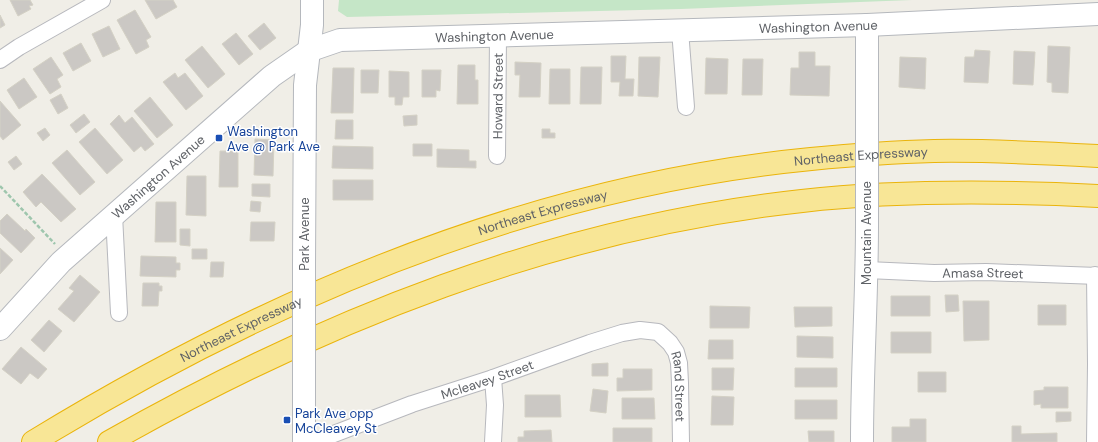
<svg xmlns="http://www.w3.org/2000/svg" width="1098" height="442" viewBox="0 0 1098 442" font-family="'DM Sans',sans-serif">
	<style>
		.green { fill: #c5e6c7 }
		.building { fill: #cbc8c4; stroke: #d4d1c5 }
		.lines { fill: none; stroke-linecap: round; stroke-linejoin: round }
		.street-casing { stroke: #b7b8bd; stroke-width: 18 }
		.secondary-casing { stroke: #b5b8bd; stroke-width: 24 }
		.highway-casing { stroke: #eab40c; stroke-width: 24 }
		.path { stroke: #9ec6ad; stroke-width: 2.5; stroke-dasharray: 4 2; stroke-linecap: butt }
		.street { stroke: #fff; stroke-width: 16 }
		.secondary { stroke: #fff; stroke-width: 22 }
		.highway { stroke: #f8e696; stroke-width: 22 }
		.secondary-bridge-casing { stroke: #b5b8bd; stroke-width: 24; stroke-linecap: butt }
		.secondary-bridge { stroke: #fff; stroke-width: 22 }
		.transit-dot { fill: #1a4fb4; stroke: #fff; stroke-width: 1.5 }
		.labels { text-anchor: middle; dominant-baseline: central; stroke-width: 3; stroke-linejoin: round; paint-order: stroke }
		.street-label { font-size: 13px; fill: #5e6166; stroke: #fff }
		.transit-label { font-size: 13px; fill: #164399; stroke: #fff; text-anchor: start }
	</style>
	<rect width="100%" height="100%" fill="#f0eee7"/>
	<path class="green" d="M339,0H912L681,9L347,17L338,11Z"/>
	<path class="building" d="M10,0H30L33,5L29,6L31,9L18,16Z
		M145,0H173L177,7L156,19Z
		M135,10L151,37L146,40L149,47L136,54L117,20Z
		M0,15L5,25L0,28Z
		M264,23L276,38L260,50L248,36Z
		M109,26L120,49L103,57L92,34Z
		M236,33L253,54L239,65L222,44Z
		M81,43L91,61L73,71L63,53Z
		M202,46L225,74L208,88L185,60Z
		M1048,46L1070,47L1068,93L1052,92V83L1047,82Z
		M975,50L990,51L988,83L964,82L965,57H974Z
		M1014,51L1035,52L1033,85L1013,84Z
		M799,52H815V66H830L829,96L790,95L791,68H799Z
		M611,56H626L625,79H634L633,96H619L620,82H611Z
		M51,57L63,75L57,79L61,87L50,94L33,69Z
		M639,57H660L658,97L638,96Z
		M900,57L926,58L925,89L899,87Z
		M706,58L728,59L727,94H705Z
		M743,59H763L762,95H742Z
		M515,62L541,63L540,97H519L520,75H515Z
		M458,65H475V80H478V104H457Z
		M581,67H602L601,104H580Z
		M333,68H354L353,113H331Z
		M550,69H570V104H549Z
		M361,70H379L378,93H361Z
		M422,70H441L440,91L436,90V97H422Z
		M389,71L409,72V97H403L402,105H395V97H389Z
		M175,73L178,78L185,73L203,96L186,110L163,82Z
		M24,78L37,97L19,109L7,90Z
		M61,94L68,108L58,114L50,100Z
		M150,97L173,125L157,138L134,111Z
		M0,101L21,125L3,140L0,136Z
		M84,114L90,122L76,133L70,125Z
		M119,115L125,123L132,117L154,144L145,151L141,146L134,152L110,124Z
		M417,115V125L404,126L403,116Z
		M336,120H353V139H335Z
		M45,128L50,135L43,141L37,133Z
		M95,128L123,160L107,174L79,142Z
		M542,129H550V133H555V138H542Z
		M255,139L274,140L273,176L254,175Z
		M413,144H432V156H413Z
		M333,146L373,147V169L332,168Z
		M437,149L469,150V161H476V168L437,167Z
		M67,150L95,182L80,195L52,163Z
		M220,151H238V187H219Z
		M16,156L22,164L14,170L8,162Z
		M42,174L76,209L61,222L41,202L36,207L23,192Z
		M187,176H206V216L186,215Z
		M333,180H373V200H333Z
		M252,184H270V197L252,196Z
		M251,201L261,202L260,212L250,211Z
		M156,202H176V242H155Z
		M7,214L25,231L26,229L35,238L21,253L0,233V221Z
		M251,222H275L274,241H250Z
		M180,229H190V246L180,245Z
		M0,248L13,260L0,274Z
		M192,249H207V259H192Z
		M141,256L176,257V263H180V270H176V277L140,276Z
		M211,262H224L223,277H210Z
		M80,275L100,292L74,322L58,309L74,291L69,288Z
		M143,283H159V286H162V291H159L158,306H142Z
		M945,295H958L959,311L946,312Z
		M891,296H930V316H891Z
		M963,301H989V340L964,341Z
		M1038,305H1066V325H1038Z
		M710,306L750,307L749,328H710Z
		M794,307H832V326L795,327Z
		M49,320L62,331L44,352L31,340Z
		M891,332H931V353H891Z
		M797,336L833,337V358L797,357Z
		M709,340H733V359H708Z
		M21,347L47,369L38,379L30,373L21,384L2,369Z
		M608,363V376H592V364Z
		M712,368H734L733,390H712Z
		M795,368H837V387H795Z
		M623,369H652V390L617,391V378H623Z
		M918,372H946V392H918Z
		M1044,387H1068V408H1041V404L1034,405V391L1044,390Z
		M593,389L608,391L606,413L590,411Z
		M525,395H560L561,417H525Z
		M712,396L734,397L733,425H711Z
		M622,398H654L655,419H622Z
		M795,400H837V419H795Z
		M1056,412H1071V421L1056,422Z
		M910,419H926V442H892V427H910Z
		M1012,426H1021V434L1057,433V442H1012Z
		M613,428H652V442H613Z
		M551,430L552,442H518V437H524V431Z
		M808,431H834V442H809Z"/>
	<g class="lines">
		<defs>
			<g id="street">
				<path d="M680,30L686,107"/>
				<path d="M0,60L19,47L102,0"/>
				<path id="s1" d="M497,156L498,35"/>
				<path d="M114,215L119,313"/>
				<path id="s2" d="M867,270L934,273L986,272L1098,276"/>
				<path d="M1095,275L1096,364L1095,442"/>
				<path d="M493,378L495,405L493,442"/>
				<path id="s3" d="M313,442L412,404L493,378L590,343L622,333L640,330L658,332L670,343L676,352L679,363L680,383L681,442"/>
			</g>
			<g id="secondary">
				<path d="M867,124V25"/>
				<path d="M304,265L305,85L312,25V0"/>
				<path id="s4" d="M0,329L61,262L272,76L308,51L340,40L867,25L1098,14"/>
				<path d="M304,375V442"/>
				<path d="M862,442C862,369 867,297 867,224"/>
			</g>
			<g id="highway">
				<path id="s5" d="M33,442C270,297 532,186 811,159C852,155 893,152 934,151C989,150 1044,153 1098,156"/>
				<path d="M109,442C324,320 555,228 802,201C901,190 999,191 1098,196"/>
			</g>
		</defs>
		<use href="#street" class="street-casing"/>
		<use href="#secondary" class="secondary-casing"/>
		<use href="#highway" class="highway-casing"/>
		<path class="path" d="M0,186L55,244"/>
		<use href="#street" class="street"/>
		<use href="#secondary" class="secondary"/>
		<use href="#highway" class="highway"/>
		<defs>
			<path id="secondary-bridge" d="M867,124V224
				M304,265V375"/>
		</defs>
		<use href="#secondary-bridge" class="secondary-bridge-casing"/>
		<use href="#secondary-bridge" class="secondary-bridge"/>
	</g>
	<g class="transit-dot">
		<rect x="215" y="134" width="8" height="8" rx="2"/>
		<rect x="283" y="416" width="8" height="8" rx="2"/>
	</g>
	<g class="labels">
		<g class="street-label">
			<text stroke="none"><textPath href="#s4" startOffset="928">Washington Avenue</textPath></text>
			<text stroke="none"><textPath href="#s4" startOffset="604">Washington Avenue</textPath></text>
			<text stroke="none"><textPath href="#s1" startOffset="60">Howard Street</textPath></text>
			<text stroke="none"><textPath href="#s5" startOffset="885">Northeast Expressway</textPath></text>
			<text stroke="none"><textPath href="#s4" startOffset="220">Washington Avenue</textPath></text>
			<text stroke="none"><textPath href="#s5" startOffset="561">Northeast Expressway</textPath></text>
			<text transform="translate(866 233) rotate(-90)">Mountain Avenue</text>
			<text transform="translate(304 234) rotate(-90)">Park Avenue</text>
			<text stroke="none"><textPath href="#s2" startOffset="116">Amasa Street</textPath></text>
			<text stroke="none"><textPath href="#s5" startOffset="237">Northeast Expressway</textPath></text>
			<text stroke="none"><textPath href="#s3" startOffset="185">Mcleavey Street</textPath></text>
			<text stroke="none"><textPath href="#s3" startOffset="426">Rand Street</textPath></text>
		</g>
		<g class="transit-label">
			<text x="227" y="131">Washington<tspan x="227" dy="15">Ave @ Park Ave</tspan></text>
			<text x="295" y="413">Park Ave opp<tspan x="295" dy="15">McCleavey St</tspan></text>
		</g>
	</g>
</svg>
